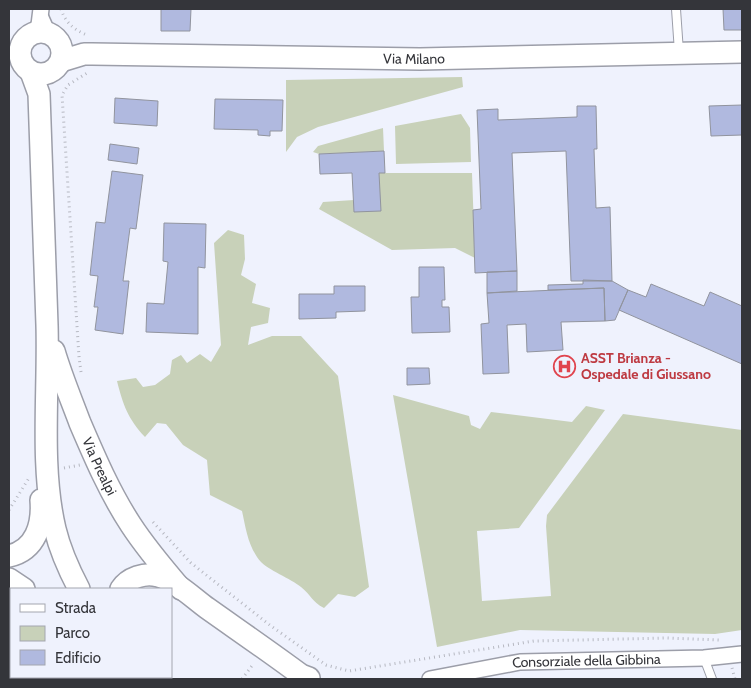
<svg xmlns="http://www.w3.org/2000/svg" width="751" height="688" viewBox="0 0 751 688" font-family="Cabin,sans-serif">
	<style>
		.green { fill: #c8d1b9 }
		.building { fill: #b0b9df; stroke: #91949e }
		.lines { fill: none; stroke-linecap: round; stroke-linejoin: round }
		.lane-casing { stroke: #9c9ea9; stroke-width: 10 }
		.street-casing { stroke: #9c9ea9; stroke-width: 18 }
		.secondary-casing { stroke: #9c9ea9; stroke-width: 24 }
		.path { stroke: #b6b8c1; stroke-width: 3; stroke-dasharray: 1 4; stroke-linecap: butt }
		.lane { stroke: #fff; stroke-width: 8 }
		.street { stroke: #fff; stroke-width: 15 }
		.secondary { stroke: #fff; stroke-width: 21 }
		.labels { text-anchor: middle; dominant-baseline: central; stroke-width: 4; stroke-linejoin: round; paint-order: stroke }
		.street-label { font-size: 14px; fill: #34353a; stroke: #eff2fd }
		.health-label { font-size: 14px; font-weight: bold; fill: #be3a42; stroke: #eff2fd; text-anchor: start }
	</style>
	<rect width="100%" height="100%" fill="#eff2fd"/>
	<path class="green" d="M462,77L463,87L318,127L297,137L286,152V80Z
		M461,114L470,128L471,162L396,164L395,126Z
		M383,128L384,151L319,154L313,152L318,146Z
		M379,173H472L475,258L455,248L392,250L319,209L323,202L354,200Z
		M228,230L244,235L245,259L241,275L256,284L252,303L270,308L268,323L251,327L248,345L272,336H301L338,376L369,587L355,597L338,594L324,608C312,602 311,595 301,587C291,579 267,569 261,562C248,547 246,529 242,511L210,495L207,460L183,445L166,424L157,423L145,437C128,419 123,405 117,381L136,378L143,387L155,385L170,374L172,360L181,355L187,363L200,354L211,362L221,345L214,243Z
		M393,395L469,416L471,425L480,429L491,412L572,422L586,406L605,410L519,528L477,531L482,601L551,596L546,526L547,515L623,414L742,430V630L715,634L520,630L437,647Z"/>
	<path class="building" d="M161,9H191L190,31H161Z
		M723,9H742V30H724Z
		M115,98L158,101L157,126L114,123Z
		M215,99L283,100L282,131H270V136L258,135V130L214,129Z
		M742,105V135L711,136L709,106Z
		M577,106H596L597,149H594L596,208L610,207L612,281H571L566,151L512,153L517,271L475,273L473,210L481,209L477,110L498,109V120L577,117Z
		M110,144L139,148L137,164L108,160Z
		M384,151L385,173H379L381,211L354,212L352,173L320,174L319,154Z
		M112,171L143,175L136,229L130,228L123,281H129L123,334L95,330L98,307H94L98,276L90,275L96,222L105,223Z
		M164,223L206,224L205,268L198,267V334L146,332L147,303L164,304L168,262L163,261Z
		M419,267H444L445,300H442V307H449L450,332L412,333L411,297H419Z
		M517,271V291L487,293V272Z
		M583,280L612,281L628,290L615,320L605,321L604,288L548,290V285L583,284Z
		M651,284L704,306L710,292L742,306V364L619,310L628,290L646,297Z
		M334,286H365V311L336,312V318L299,319V294H334Z
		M604,288L605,321L561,322L563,350L527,352L526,324L507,325L509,373L483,374L481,324L489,323L487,293Z
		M407,368H429L430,384L407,385Z
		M9,665L11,666V677H38V679H9Z"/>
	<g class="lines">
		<defs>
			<path id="lane" d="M676,9L679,52
				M704,658L712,679"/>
			<g id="street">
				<path d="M41,18L45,27L50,34"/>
				<path d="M32,34L39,25L41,9"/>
				<path id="s1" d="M430,679L520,662L704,658L742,654"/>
			</g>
			<g id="secondary">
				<circle cx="41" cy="53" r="21"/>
				<path id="s2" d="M61,61L84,54H92L420,59L742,52"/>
				<path d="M31,72L39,94C42,171 45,248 47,325C49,391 40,466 55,529C60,550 69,570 79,589"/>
				<path id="s3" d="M54,351C61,375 71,399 80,423C95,458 110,493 131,525C146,548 163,568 181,589"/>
				<path d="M9,556C36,550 43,524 41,500"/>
				<path d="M9,579L24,589"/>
				<path d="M121,589C128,578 145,572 158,576C176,581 192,597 207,608C238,630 270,652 301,675L309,678"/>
				<path d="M153,677L157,679"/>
			</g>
		</defs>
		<use href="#lane" class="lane-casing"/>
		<use href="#street" class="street-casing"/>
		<use href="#secondary" class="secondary-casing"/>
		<path class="path" d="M61,9C65,22 74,30 87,35
			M81,372L79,357L62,95L68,85L87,73
			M64,468L80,465
			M9,510L29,478
			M153,522L191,563L271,626L326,665L349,671L534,641L667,638L719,640
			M732,668L735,679
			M242,679L254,663"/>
		<use href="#lane" class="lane"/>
		<use href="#street" class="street"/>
		<use href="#secondary" class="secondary"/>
	</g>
	<defs>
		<symbol id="hospital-ring" viewBox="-11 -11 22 22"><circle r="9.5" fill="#eff2fd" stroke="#e0444e" stroke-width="1.5"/><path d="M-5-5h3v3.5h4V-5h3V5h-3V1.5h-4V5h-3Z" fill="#e0444e"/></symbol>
	</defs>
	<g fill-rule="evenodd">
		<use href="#hospital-ring" x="552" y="354" width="25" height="25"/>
	</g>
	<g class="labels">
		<g class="street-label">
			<text stroke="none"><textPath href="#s2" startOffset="354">Via Milano</textPath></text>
			<text stroke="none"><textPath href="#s3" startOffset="124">Via Prealpi</textPath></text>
			<text stroke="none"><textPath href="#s1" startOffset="158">Consorziale della Gibbina</textPath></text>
		</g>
		<g class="health-label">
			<text x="581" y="358">ASST Brianza -<tspan x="581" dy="16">Ospedale di Giussano</tspan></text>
		</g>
	</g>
	<rect width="751" height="688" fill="none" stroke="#34353a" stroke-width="20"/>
	<rect x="10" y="588" width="162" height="90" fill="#eff2fd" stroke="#a4a6af"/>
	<rect x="20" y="604" width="25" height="8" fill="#ffffff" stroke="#a4a6af"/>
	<text x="55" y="613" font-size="15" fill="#34353a">Strada</text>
	<rect x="20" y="626" width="25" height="15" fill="#c8d1b9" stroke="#a4a6af"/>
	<text x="55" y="638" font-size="15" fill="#34353a">Parco</text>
	<rect x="20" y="650" width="25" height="15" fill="#b0b9df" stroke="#a4a6af"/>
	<text x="55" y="663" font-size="15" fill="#34353a">Edificio</text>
</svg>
